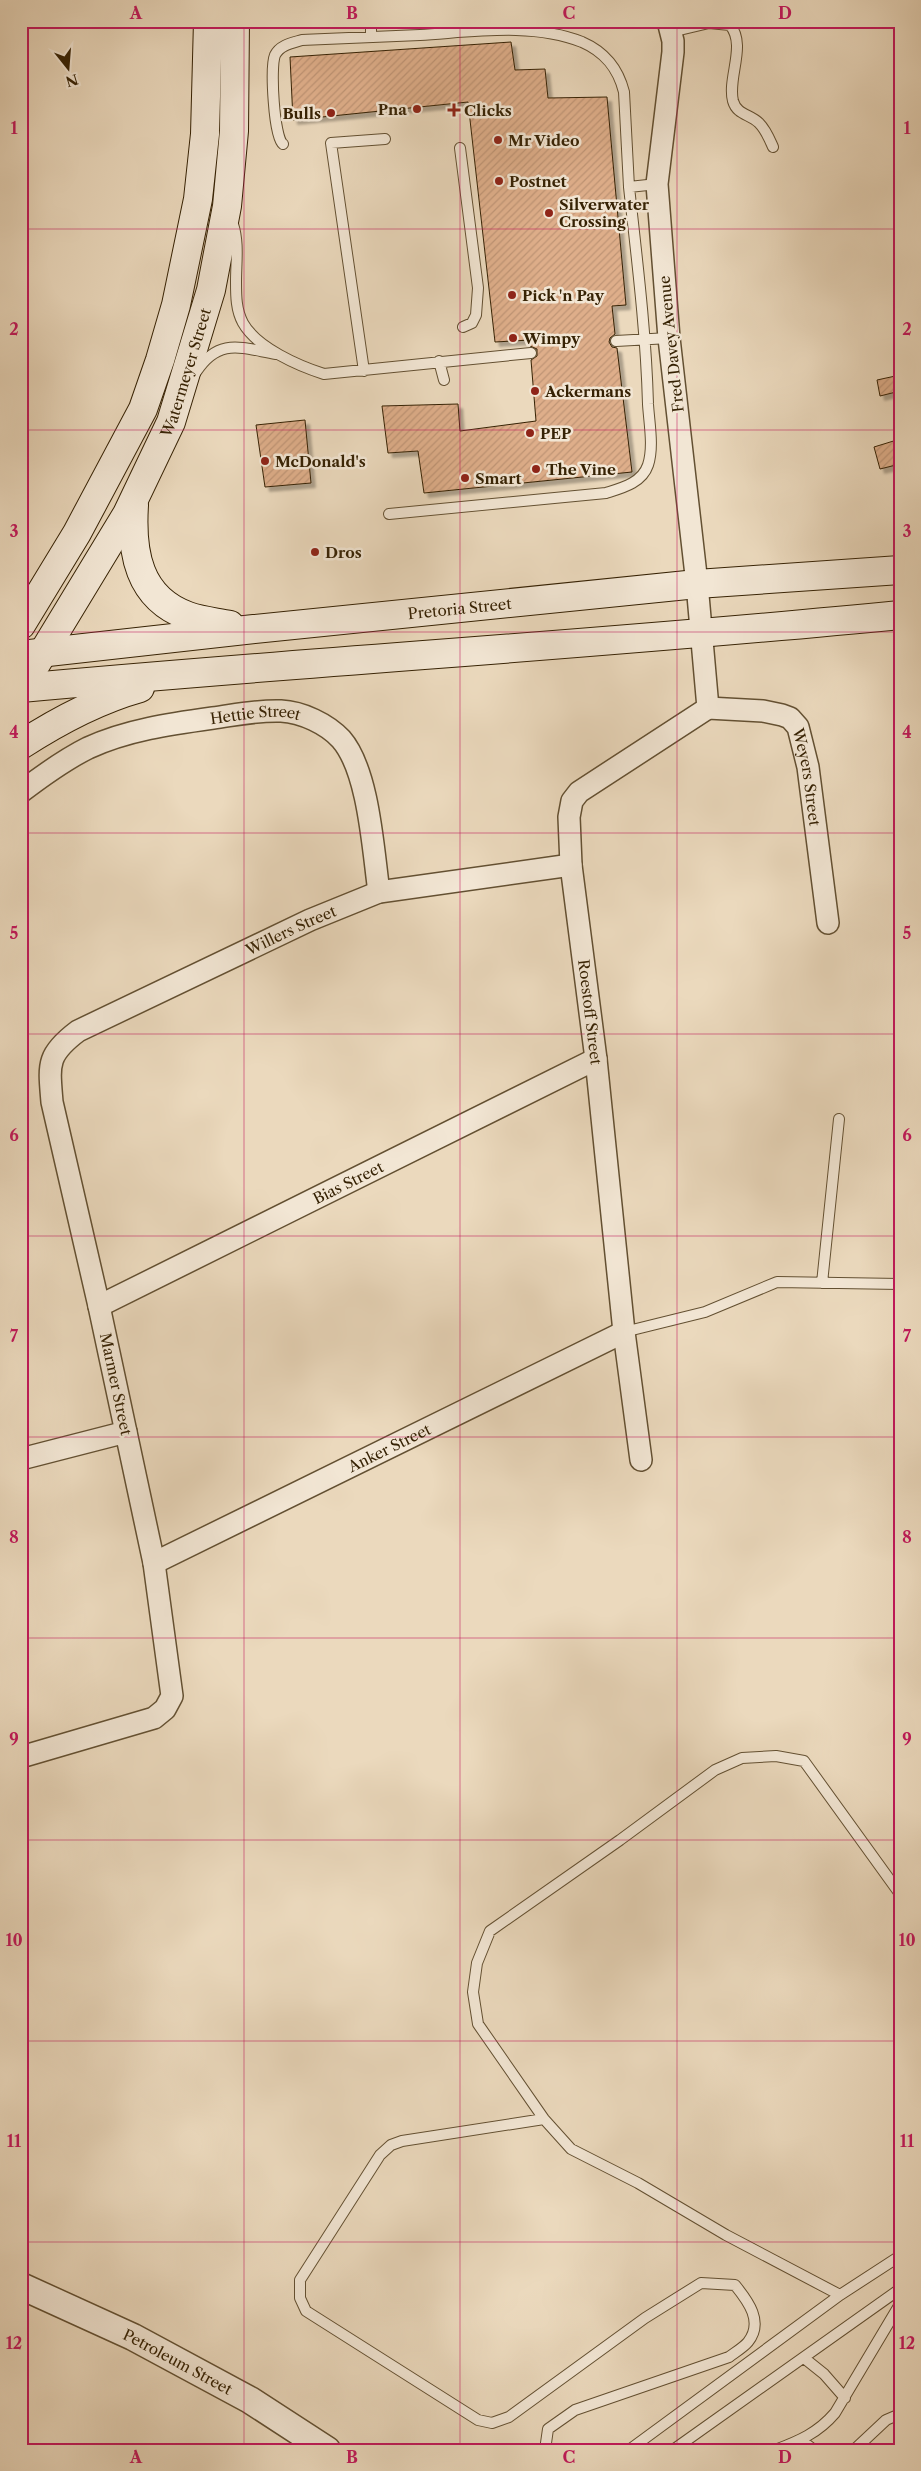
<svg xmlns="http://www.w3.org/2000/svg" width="921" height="2471" viewBox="0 0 921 2471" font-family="'Libre Caslon Text',serif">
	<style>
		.building { fill: url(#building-hatch); stroke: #362204; filter: url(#shadow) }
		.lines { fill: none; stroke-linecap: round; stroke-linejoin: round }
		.service-casing { stroke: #635032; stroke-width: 12 }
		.minor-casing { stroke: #635032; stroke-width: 24 }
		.tertiary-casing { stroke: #635032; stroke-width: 29 }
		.secondary-casing { stroke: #362204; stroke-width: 30 }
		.service { stroke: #f2e6d4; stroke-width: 10 }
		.minor { stroke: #f2e6d4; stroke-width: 21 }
		.tertiary { stroke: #f2e6d4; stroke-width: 26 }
		.secondary { stroke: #f2e6d4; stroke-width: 28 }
		.grid { fill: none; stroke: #c2185b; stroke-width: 1; stroke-opacity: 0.55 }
		.poi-dot { fill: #8f2418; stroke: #f2e6d4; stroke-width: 2 }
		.labels { text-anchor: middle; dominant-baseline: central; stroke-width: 5; stroke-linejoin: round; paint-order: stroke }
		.poi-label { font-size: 15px; font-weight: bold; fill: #362204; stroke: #f2e6d4; text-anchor: start }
		.street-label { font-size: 15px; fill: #362204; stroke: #f2e6d4 }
		.neatline { fill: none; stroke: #c2185b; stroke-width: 2 }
		.grid-label { font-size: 16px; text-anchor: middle; font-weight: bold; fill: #c2185b }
	</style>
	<defs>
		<pattern id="building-hatch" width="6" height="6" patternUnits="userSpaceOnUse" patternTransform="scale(1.25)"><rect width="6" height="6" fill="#deae8a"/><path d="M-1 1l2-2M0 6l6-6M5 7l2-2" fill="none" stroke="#bf9575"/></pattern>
		<filter id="shadow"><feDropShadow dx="4.5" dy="4.5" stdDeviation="1" flood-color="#0004"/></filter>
	</defs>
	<rect width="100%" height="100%" fill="#ebd9bd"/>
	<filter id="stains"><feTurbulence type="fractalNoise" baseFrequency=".004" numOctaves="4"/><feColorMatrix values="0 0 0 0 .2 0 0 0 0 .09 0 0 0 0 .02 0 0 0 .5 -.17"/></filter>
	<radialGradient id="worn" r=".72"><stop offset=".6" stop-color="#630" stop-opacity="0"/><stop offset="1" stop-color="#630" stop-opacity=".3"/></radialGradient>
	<path class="building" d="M511,42L515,70L545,69L548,98L607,97L626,305L612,306L615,334L610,338L609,342L612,347L617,348L632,472L424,493L418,451L388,453L382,406L458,404L460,431L536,421L531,360L537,356V349L530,346V340L495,342L468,102L293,120L290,57Z
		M900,375V391L880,396L877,380Z
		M305,420L311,483L265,487L256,425Z
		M900,439V464L880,469L874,447Z"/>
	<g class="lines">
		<defs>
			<path id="service" d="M671,32L709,23L730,25C747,45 727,78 733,101C737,115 750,114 759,123C766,130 769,138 773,147
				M371,37V21
				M283,144C274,138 270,67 275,55C280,45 292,43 302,40C341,38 380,37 420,35C471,32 532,22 582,42C605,52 618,68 624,92L629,187L657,184
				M460,148L478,288L476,315L472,323L463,327
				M233,224C239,243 236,262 236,282C236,296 236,310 243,323C257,348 299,366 324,374L531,353
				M616,341L669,338
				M439,361L444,380
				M364,371L331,143L385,139
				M196,372C219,337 241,348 276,354
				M389,514L606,493C622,488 642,483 648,465C654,447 649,422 648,404C646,331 637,260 629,187
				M822,1283L839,1119
				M624,1332L705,1312L777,1282L900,1284
				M544,2119L402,2141L391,2145L380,2155L300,2280V2298L306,2311L478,2420L492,2423L509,2417L645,2318L701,2283L735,2285C748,2301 764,2322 748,2342C743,2348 734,2353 729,2357L575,2410L548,2429L545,2450
				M840,2295L726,2235L638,2183L571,2149L544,2119L478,2024L473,1992L477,1963L490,1931L620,1840L715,1770L742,1758L776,1756L804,1761L900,1894
				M804,2358L824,2374L845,2398
				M801,2440L814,2450
				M629,2450L840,2295L900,2256
				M673,2450L900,2289
				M775,2450C799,2441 818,2433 835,2413L900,2304
				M854,2450L886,2420L900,2414"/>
			<g id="minor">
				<path id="s1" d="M708,708L763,711L782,715L790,718L798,727L808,767L828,923"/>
				<path id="s2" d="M21,792C42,776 64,760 88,748C127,730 170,724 213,718C235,715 258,710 281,711C302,712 327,724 341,739C369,771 373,850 379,892"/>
				<path id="s3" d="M99,1306L596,1059"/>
				<path d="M21,1459L126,1432"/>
				<path d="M641,1460L624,1332L596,1059L571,865L569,817L572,801L579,792L708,708L697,584L669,338L657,184L673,52V41L668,21"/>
				<path id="s4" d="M154,1563L624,1332"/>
				<path id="s5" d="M21,1757L154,1718L165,1709L172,1696L154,1563L99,1306L52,1102C49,1065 46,1055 78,1031L310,920L379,892L571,865"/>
			</g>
			<g id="tertiary">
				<path id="s6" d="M21,2286L133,2337L250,2400L327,2450"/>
			</g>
			<g id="secondary">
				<path d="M134,505C131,552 138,598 188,616C202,621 216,622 230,625"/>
				<path d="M21,625L77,533L143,409L160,360L176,305L198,199L205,134L208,21"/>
				<path id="s7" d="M21,655L254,629L697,584L900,570"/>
				<path id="s8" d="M36,664L127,514L171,422L211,290L227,206L234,131L235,21"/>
				<path d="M21,688C314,661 607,644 900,615"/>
				<path d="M21,745C58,721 97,700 140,688"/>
			</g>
		</defs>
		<use href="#service" class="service-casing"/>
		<use href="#minor" class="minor-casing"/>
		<use href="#tertiary" class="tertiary-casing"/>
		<use href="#secondary" class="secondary-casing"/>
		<use href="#service" class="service"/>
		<use href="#minor" class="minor"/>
		<use href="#tertiary" class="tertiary"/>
		<use href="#secondary" class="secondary"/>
	</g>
	<path class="grid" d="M244,21V2450M460,21V2450M677,21V2450M21,229H900M21,430H900M21,632H900M21,833H900M21,1034H900M21,1236H900M21,1437H900M21,1638H900M21,1840H900M21,2041H900M21,2242H900"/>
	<g class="poi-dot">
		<circle cx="417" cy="109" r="5"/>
		<path d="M451.5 102.5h5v5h5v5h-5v5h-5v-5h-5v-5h5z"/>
		<circle cx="331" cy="113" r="5"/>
		<circle cx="498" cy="140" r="5"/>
		<circle cx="499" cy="181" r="5"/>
		<circle cx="549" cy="213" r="5"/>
		<circle cx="512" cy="295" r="5"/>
		<circle cx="513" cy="338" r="5"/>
		<circle cx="535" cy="391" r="5"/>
		<circle cx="530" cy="433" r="5"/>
		<circle cx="265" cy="461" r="5"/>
		<circle cx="536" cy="469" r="5"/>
		<circle cx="465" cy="478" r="5"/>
		<circle cx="315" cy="552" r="5"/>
	</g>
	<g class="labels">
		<g class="poi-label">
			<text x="407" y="109" text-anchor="end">Pna</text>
			<text x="464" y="110">Clicks</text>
			<text x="321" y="113" text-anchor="end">Bulls</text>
			<text x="508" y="140">Mr Video</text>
			<text x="509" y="181">Postnet</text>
			<text x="559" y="204">Silverwater<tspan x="559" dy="17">Crossing</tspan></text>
			<text x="522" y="295">Pick 'n Pay</text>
			<text x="523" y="338">Wimpy</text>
			<text x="545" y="391">Ackermans</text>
			<text x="540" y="433">PEP</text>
			<text x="275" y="461">McDonald's</text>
			<text x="546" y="469">The Vine</text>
			<text x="475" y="478">Smart</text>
			<text x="325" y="552">Dros</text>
		</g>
		<g class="street-label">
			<text transform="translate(671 344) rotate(-96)">Fred Davey Avenue</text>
			<text stroke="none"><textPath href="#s8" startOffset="329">Watermeyer Street</textPath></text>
			<text stroke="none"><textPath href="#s7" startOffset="441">Pretoria Street</textPath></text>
			<text stroke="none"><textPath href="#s2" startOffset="252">Hettie Street</textPath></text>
			<text stroke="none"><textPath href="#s1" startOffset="146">Weyers Street</textPath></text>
			<text stroke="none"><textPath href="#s5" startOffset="1091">Willers Street</textPath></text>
			<text transform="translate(590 1012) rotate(83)">Roestoff Street</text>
			<text stroke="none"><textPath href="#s3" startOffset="278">Bias Street</textPath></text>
			<text transform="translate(116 1384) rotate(78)">Marmer Street</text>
			<text stroke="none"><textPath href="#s4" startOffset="262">Anker Street</textPath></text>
			<text stroke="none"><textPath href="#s6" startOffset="174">Petroleum Street</textPath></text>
		</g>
	</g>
	<rect width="921" height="2471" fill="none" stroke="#ebd9bd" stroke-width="55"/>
	<g transform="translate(68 68) rotate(163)" stroke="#f2e6d4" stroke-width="4" paint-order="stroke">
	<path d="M0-4L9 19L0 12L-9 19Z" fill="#362204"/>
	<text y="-8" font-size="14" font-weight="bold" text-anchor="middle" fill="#362204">N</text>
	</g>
	<rect x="28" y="28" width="866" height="2416" class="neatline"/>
	<g class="grid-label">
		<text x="136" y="19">A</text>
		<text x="352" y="19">B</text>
		<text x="569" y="19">C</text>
		<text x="785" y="19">D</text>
		<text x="14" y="134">1</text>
		<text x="907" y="134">1</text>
		<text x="14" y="335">2</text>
		<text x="907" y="335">2</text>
		<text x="14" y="537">3</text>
		<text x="907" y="537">3</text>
		<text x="14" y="738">4</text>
		<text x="907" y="738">4</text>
		<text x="14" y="939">5</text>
		<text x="907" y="939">5</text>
		<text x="14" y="1141">6</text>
		<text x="907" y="1141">6</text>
		<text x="14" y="1342">7</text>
		<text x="907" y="1342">7</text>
		<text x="14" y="1543">8</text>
		<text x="907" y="1543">8</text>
		<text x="14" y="1745">9</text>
		<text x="907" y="1745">9</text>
		<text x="14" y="1946">10</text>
		<text x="907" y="1946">10</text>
		<text x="14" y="2147">11</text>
		<text x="907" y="2147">11</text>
		<text x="14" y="2349">12</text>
		<text x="907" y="2349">12</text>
		<text x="136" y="2463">A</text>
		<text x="352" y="2463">B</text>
		<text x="569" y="2463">C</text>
		<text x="785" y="2463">D</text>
	</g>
	<rect width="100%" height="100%" filter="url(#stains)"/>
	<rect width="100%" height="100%" fill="url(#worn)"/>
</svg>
